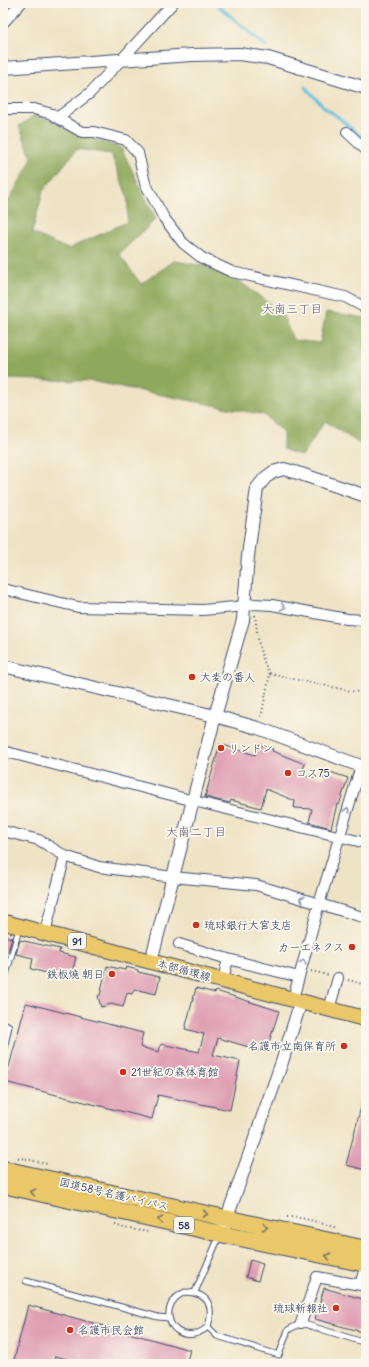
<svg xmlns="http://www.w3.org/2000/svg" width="369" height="1367" viewBox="0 0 369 1367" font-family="Delius,'Klee One',sans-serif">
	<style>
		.forest { fill: #8ea95b; stroke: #546c5c; fill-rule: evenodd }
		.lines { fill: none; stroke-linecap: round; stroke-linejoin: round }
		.stream { stroke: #5fbede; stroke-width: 3 }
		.building { fill: #df9fb3 }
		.service-casing { stroke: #3b4a6d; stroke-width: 7 }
		.minor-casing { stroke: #3b4a6d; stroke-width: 12 }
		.tertiary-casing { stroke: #3b4a6d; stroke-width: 14 }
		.primary-casing { stroke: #3b4a6d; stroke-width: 17 }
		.trunk-casing { stroke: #3b4a6d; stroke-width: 18 }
		.path { stroke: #3b4a6d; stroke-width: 2; stroke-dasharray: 1 3; stroke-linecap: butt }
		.service { stroke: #fff; stroke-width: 5 }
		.minor { stroke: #fff; stroke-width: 10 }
		.tertiary { stroke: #fff; stroke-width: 12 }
		.primary { stroke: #eac769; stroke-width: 15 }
		.trunk { stroke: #eac769; stroke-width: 16 }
		.oneway { stroke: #8d97ae }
		.oneway2 { stroke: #787363 }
		.poi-dot { fill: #c8321e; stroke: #fbf7ec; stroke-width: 1.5 }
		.labels { text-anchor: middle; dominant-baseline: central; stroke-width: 3.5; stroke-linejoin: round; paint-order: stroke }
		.shield { fill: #fbf7ec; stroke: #5e6b89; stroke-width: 1 }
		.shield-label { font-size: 10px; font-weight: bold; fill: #1b2f5e }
		.poi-label { font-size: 11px; fill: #1b2f5e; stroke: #fbf7ec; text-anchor: start }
		.street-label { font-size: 11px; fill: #1b2f5e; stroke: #fbf7ec }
		.neighbourhood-label { font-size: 12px; fill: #60567c; stroke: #fbf7ec }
	</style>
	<rect width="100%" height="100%" fill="#fbf7ec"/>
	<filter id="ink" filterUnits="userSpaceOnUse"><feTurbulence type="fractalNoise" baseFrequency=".025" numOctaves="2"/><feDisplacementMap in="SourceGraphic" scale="8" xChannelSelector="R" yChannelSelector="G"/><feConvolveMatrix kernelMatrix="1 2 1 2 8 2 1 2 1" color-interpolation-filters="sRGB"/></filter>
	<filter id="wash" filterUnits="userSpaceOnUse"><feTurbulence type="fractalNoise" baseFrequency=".012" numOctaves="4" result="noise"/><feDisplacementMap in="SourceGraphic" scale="16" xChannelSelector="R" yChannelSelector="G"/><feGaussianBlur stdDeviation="0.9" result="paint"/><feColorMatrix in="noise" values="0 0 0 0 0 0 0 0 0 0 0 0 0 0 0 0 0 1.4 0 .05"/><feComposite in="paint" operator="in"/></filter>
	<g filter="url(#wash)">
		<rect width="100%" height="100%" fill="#efe3c5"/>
		<path class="forest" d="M36,114L75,133L121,148L156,219L119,254L141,284L174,261L223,269L282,313L293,340L320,343L326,312L366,318V448L325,421L302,456L283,449V432L264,415L91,381L3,379V201L8,202L32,159L19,126ZM77,149L111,154L128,198L127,222L68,249L32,233L43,191Z"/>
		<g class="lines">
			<path class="stream" d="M215,3L267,47
				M305,87L325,108L338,117L366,141"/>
		</g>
		<g id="blocks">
			<path class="building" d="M220,744L255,755L258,744L273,749L272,751L305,764L300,776L325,778L327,771L348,778L339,805L337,804L331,828L309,822L312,809L294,808L295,801L266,789L261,808L231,800L230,803L205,797Z
				M3,936L12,938L8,952L3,951Z
				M20,940L60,949L59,953L76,957L71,977L57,974V976L31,969L33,958L16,954Z
				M107,966L125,970L126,967L138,970V972L160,977L156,994L134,989L132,994L127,993L123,1007L111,1004L101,1007L98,996L100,995Z
				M196,988L215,993L216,991L279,1011L266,1052L218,1038L213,1055L240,1061L230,1110L158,1095L152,1119L5,1082L26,1003L143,1033L140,1047L159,1052L161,1044L199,1052L204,1034L185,1029Z
				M363,1099H366V1170L346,1165Z
				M250,1260L263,1264L258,1281L246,1277Z
				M324,1288L366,1300V1333L315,1319Z
				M28,1305L190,1350L186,1364H86L55,1356L53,1364H13Z"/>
		</g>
	</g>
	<g filter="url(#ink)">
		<use href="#blocks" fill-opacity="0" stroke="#3b4a6d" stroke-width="1"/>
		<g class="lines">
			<defs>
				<path id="service" d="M3,985L19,929
					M3,1023L9,1026L3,1054
					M26,1281L158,1317L169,1318
					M185,1292C209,1293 214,1306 208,1327C204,1330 199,1333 194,1334C169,1339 157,1304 185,1292Z
					M195,1292L219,1237
					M208,1327L217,1336L279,1355L288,1330L301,1323L366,1343"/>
				<path id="minor" d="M3,23L21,3
					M3,109H34L52,114L57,118L82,132H94L126,140L138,153L145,183L164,218L183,243L202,258L232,272L345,297L366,308
					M57,118L90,93L121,60L173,3
					M347,132L366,150
					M3,589L78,607L203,610L245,606L254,604L272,605L347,619L366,620
					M3,751L198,802L366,843
					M3,831L39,840L65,856L99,867L173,877L256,885L366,918
					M45,932L65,856
					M179,944L228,959L299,977
					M223,980L228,959
					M293,999L319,904L361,766
					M329,1009L338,978
					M360,1285L366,1265
					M301,1323L317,1277L366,1286"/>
				<path id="tertiary" d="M3,68L192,55L239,54L268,58L366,88
					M3,666L215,716L258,728L366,768
					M151,961L215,716L243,620L248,556L257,488L265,478L273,472L284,469L301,474L366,496
					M224,1226L282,1062L301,1001"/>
				<path id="primary" d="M3,922L366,1019"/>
				<path id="trunk" d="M3,1169L366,1249
					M3,1185L221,1234L366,1264"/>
			</defs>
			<use href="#service" class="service-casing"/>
			<use href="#minor" class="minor-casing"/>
			<use href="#tertiary" class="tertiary-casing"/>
			<use href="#primary" class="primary-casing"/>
			<use href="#trunk" class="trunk-casing"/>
			<path class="path" d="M255,615C258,637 258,654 270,674L261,717
				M270,674L351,691L366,693
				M311,971L328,975
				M348,980L366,985
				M14,1157L27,1159L47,1164
				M287,1217C304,1217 320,1223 337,1228
				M115,1225L124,1228L148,1232"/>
			<use href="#service" class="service"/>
			<use href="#minor" class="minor"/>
			<use href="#tertiary" class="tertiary"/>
			<use href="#primary" class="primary"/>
			<use href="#trunk" class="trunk"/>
		</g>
		<defs><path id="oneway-chevron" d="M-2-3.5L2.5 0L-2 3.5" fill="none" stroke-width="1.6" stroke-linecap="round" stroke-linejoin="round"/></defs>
		<g class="oneway">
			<use href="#oneway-chevron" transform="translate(283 607) rotate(11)"/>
			<use href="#oneway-chevron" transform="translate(347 810) rotate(-74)"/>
			<use href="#oneway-chevron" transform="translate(302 899) rotate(-163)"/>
			<use href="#oneway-chevron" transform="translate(303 962) rotate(-75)"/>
		</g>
		<g class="oneway2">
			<use href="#oneway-chevron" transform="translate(33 1192) rotate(-168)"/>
			<use href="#oneway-chevron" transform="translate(205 1214) rotate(12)"/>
			<use href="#oneway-chevron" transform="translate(160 1220) rotate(-168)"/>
			<use href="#oneway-chevron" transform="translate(265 1227) rotate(12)"/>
			<use href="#oneway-chevron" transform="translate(328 1256) rotate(-168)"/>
		</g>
	</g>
	<g class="poi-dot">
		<circle cx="192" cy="677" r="4"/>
		<circle cx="221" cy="748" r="4"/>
		<circle cx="288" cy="773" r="4"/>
		<circle cx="196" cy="925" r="4"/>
		<circle cx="352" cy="947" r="4"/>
		<circle cx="112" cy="974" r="4"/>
		<circle cx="344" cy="1046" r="4"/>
		<circle cx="123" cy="1072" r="4"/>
		<circle cx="336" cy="1308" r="4"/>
		<circle cx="70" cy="1330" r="4"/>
	</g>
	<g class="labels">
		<g class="shield">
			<rect x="68" y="933" width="18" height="16" rx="3"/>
			<rect x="174" y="1217" width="20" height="16" rx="3"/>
		</g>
		<g class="shield-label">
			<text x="77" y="941">91</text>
			<text x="184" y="1225">58</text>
		</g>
		<g class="poi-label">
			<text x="200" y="677">大麦の番人</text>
			<text x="229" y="748">リンドン</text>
			<text x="296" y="773">コス75</text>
			<text x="204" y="925">琉球銀行大宮支店</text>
			<text x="344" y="947" text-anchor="end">カーエネクス</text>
			<text x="104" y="974" text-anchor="end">鉄板燒 朝日</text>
			<text x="336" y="1046" text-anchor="end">名護市立南保育所</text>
			<text x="131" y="1072">21世紀の森体育館</text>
			<text x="328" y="1308" text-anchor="end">琉球新報社</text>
			<text x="78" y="1330">名護市民会館</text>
		</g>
		<g class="street-label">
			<text transform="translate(184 970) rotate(15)">本部循環線</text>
			<text transform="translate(114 1194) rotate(13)">国道58号名護バイパス</text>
		</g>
		<g class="neighbourhood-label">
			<text x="292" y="308">大南三丁目</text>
			<text x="196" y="831">大南二丁目</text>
		</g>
	</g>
	<rect width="369" height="1367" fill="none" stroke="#fbf7ec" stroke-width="16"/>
</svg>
